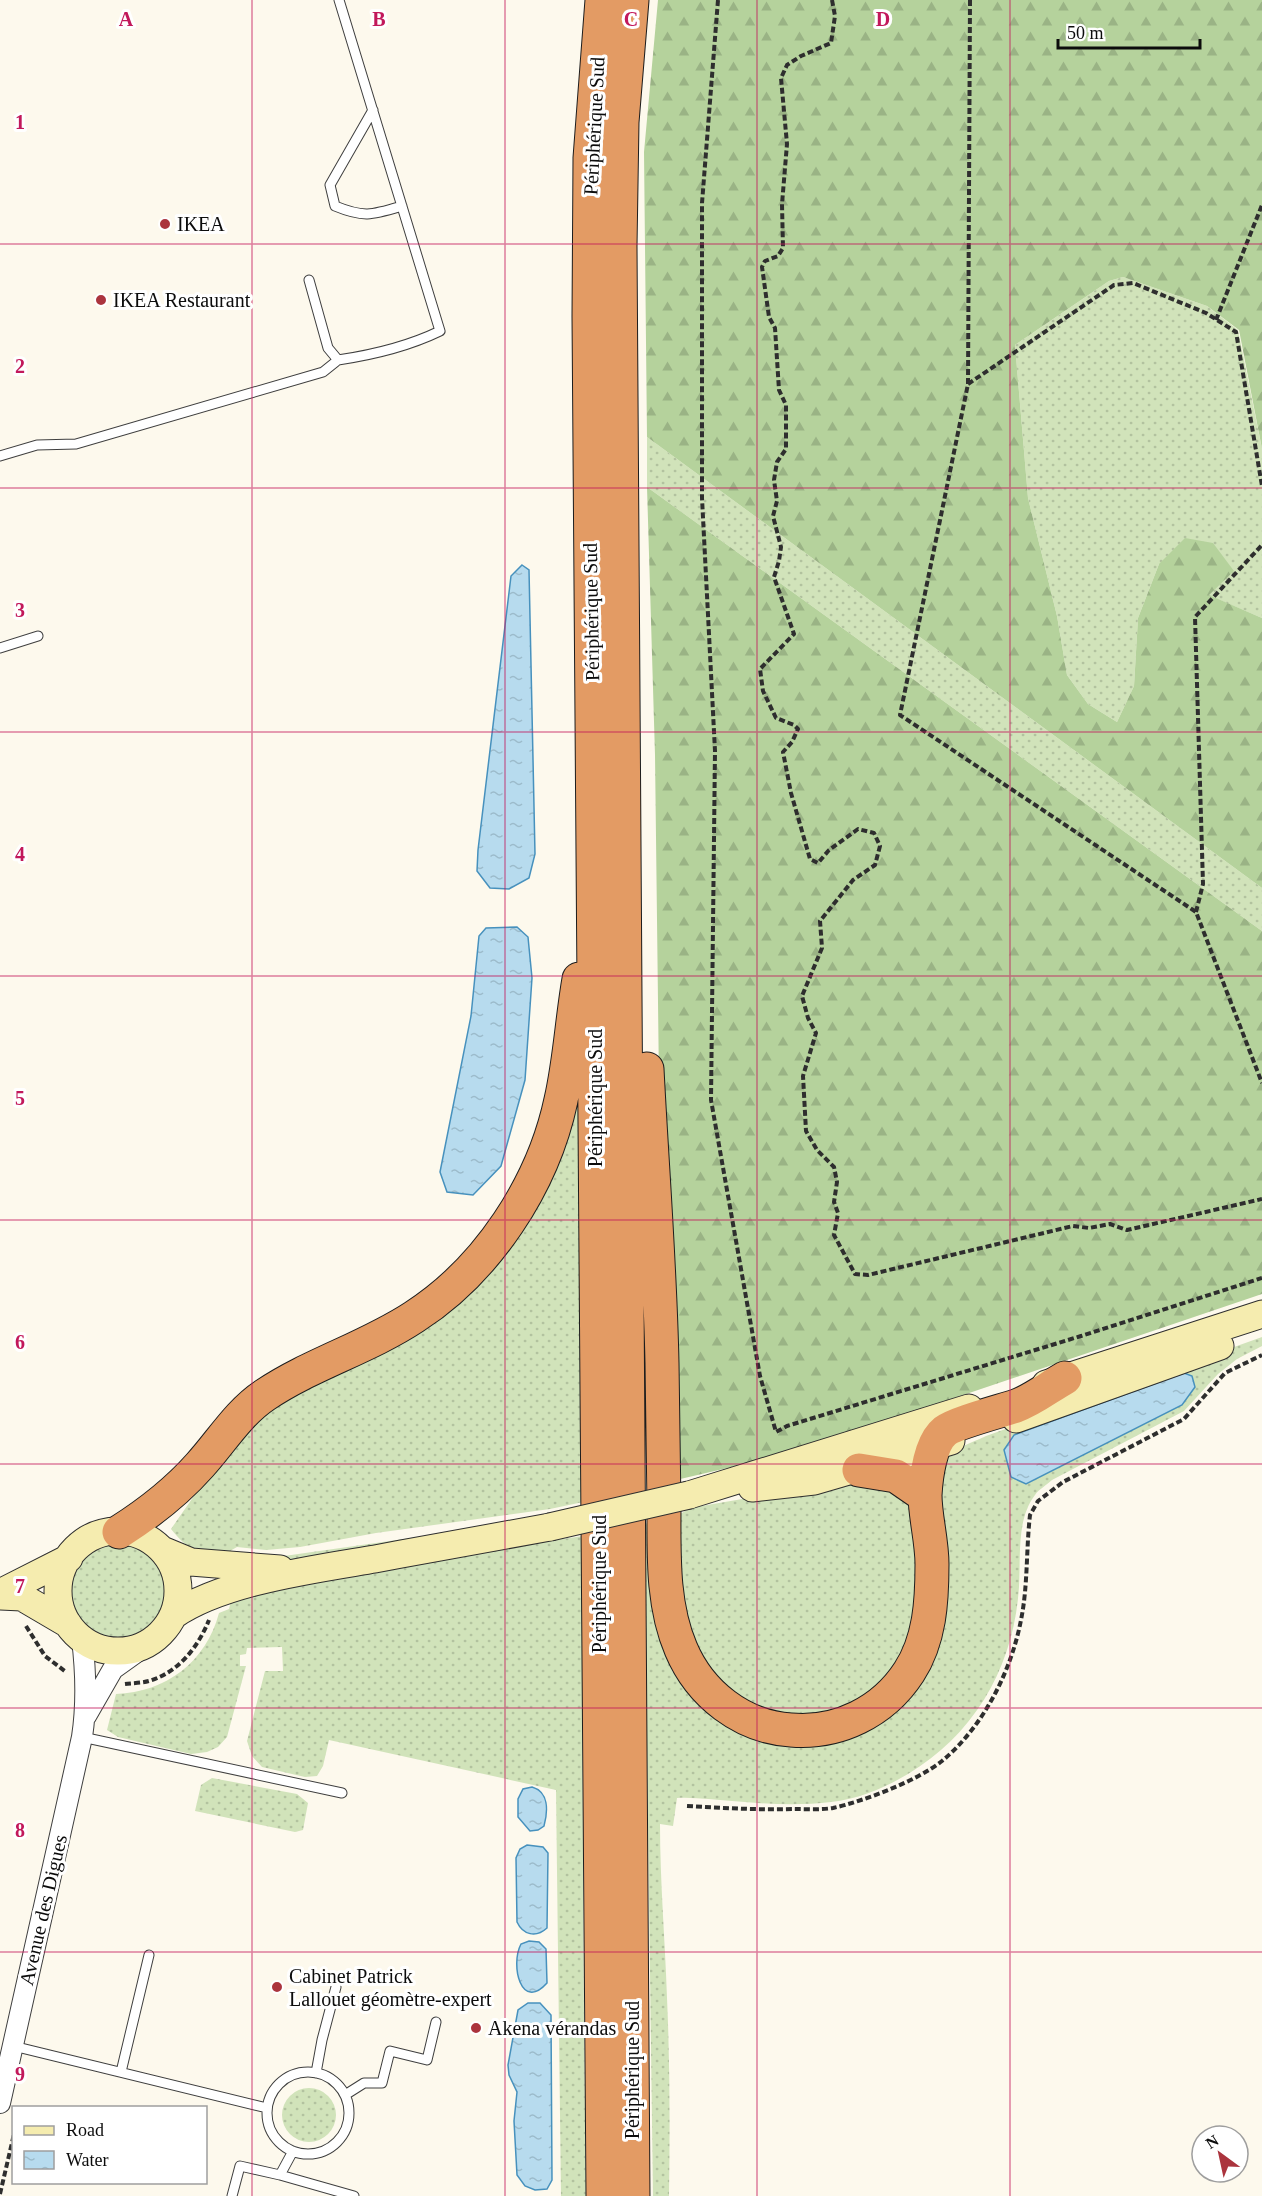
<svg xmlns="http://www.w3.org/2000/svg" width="1262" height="2196" viewBox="0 0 1262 2196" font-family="Georgia,serif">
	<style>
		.grass { fill: url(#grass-dots) }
		.forest { fill: url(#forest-firs) }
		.water { fill: url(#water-ripples); stroke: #4791bd; stroke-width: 1.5 }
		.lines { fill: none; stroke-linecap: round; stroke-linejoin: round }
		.lane-casing { stroke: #3f3f3f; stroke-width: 11 }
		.street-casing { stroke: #3f3f3f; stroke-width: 22 }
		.secondary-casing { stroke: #2e2e2e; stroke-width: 29 }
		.highway-casing { stroke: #1d1d1d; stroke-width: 35 }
		.path { stroke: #2e2e2e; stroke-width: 4; stroke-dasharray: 6 3; stroke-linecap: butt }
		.lane { stroke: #fff; stroke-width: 9 }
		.street { stroke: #fff; stroke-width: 20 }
		.secondary { stroke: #f5ecaf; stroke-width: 27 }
		.highway { stroke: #e39b64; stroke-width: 33 }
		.secondary-bridge-casing { stroke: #2e2e2e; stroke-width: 29; stroke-linecap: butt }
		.secondary-bridge { stroke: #f5ecaf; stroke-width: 27 }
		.grid { fill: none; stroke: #c2185b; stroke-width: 1.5; stroke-opacity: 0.55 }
		.poi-dot { fill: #ab343d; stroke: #fff; stroke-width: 2 }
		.labels { text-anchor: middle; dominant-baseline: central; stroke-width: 6; stroke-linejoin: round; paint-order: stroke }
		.street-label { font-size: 20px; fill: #0c0c0c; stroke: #fff }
		.poi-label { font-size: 20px; fill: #0c0c0c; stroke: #fff; text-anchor: start }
		.grid-label { font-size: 20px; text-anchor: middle; font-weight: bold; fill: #c2185b; stroke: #fff; stroke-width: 6; stroke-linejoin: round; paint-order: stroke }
	</style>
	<defs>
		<pattern id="grass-dots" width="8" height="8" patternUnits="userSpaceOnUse" patternTransform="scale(1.5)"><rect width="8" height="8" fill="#d1e3ba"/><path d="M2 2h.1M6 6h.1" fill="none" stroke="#b2c29f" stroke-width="1.8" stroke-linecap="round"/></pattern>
		<pattern id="forest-firs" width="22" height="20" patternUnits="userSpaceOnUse" patternTransform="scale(1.5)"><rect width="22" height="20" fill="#b5d29c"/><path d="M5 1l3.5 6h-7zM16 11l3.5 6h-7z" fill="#9ab385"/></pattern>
		<pattern id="water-ripples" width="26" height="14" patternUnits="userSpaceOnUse" patternTransform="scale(1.5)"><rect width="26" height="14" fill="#b7dbee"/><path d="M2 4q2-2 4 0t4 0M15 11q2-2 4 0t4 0" fill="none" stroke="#9cbbcb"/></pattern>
	</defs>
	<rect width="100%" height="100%" fill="#fdf9ed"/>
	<path class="grass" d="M1123,277L1207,306L1238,330L1262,449V618L1208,595L1159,564L1138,618L1134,686L1117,722L1088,704L1067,675L1057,616L1028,498L1015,345L1109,281Z
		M647,437L1262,888V931L647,487Z
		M580,1054V1341L583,1502L550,1509L376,1533L300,1547L266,1550L237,1547L230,1551L227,1559C199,1556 189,1551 171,1529L219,1460L271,1402L460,1292Z
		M1262,1337V1346L1237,1359L1218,1374L1184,1411L1052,1480C1047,1485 1039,1489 1035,1495C1016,1520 1021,1557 1019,1587C1014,1666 975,1734 908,1774C884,1788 859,1799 831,1802C799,1806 764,1804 732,1801C713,1800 696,1797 677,1798L673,1826L660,1824C660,1882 665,1940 667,1998C670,2064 670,2130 669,2196H653L644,1524L648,1523L660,1636L672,1671L696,1703L719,1722L767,1742L808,1746L847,1740L883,1720L913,1692L937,1654L945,1610L937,1479C945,1449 961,1448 986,1436Z
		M848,1481L896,1491L914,1509L924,1576L907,1653L883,1686L846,1714L767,1716L704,1670L683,1628L672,1519L690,1508Z
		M467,1530L299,1560L269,1563L270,1558Z
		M583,1536C582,1756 583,1976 586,2196H561L556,1790L329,1740L323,1766L317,1776L305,1777L262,1767L252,1756L247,1741L265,1671H283L282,1647L247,1648L246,1654L240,1655V1666H246L227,1737L218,1747L207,1752L191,1754L118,1737L107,1730L116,1694C166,1692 206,1662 219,1613L229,1609L232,1597L413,1561Z
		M67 1591a50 50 0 1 1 100 0a50 50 0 1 1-100 0Z
		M212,1778L297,1794L308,1803L303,1830L295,1832L195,1811L201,1785Z
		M282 2115a27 27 0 1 1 54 0a27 27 0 1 1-54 0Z"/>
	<path class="forest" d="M658,0H1262V449L1239,330L1207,306L1123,277L1109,281L1015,345L1028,498L1057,616L1067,675L1088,704L1117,722L1134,686L1138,618L1159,564L1185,538L1213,543L1234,571L1209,595L1262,618V888L647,437L644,152Z
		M647,487L1262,931V1294L898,1417L766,1459L676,1480L659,1084L655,755Z"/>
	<path class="water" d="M522,565L529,570L535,854L529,878L509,889L490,888L477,871L478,850L511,576Z
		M517,927L528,937L532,978L525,1080L501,1166L473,1195L447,1192L440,1172L471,1016L479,936L486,928Z
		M1184,1373L1192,1376L1195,1387L1182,1405L1026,1484L1011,1477L1004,1450L1014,1435Z
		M532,1787C549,1792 548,1811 544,1826L538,1830L530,1831L518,1817V1799L523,1789Z
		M527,1845L543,1847L548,1853L547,1928C536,1938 523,1935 517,1922L516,1858L520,1849Z
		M529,1941L539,1942L546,1949L547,1983C521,2012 510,1965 521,1944Z
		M528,2003H540L551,2015L552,2180L547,2189L535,2190L525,2186L517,2175L514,2121L517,2092L509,2075L508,2065L518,2010Z"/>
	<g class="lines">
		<defs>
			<path id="lane" d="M373,110L330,185L335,206C364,218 372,215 402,206
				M309,280L328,348L338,360C372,355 409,346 440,331L339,0
				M0,456L37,445L76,444L323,372L338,360
				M0,648L38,636
				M82,1737L342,1793
				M13,2046L267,2108
				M121,2072L149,1955
				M267 2113a41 41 0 1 1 82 0a41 41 0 1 1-82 0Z
				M316,2073L322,2040L336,1987
				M345,2095L364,2083H382L390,2051L427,2060L436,2022
				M280,2175L354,2196
				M232,2196L240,2166L280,2175L293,2151"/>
			<path id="street" d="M86,1716L113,1669L148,1644
				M0,2103L82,1737C87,1704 86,1672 82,1639"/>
			<path id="secondary" d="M1046,1384L1262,1314
				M1016,1419L1220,1346
				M752,1488L814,1481L951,1441
				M689,1495L969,1408
				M58 1591a60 60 0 1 1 120 0a60 60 0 1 1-120 0Z
				M162,1550L191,1562L280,1569
				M0,1593L69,1558
				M0,1596L22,1597L68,1624
				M174,1615C223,1581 316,1569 375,1559C433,1548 491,1538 550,1527"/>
			<path id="highway" d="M602,0L590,158L589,316L603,2196
				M632,0L622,122L620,246L633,2196
				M647,1069C652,1167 660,1265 662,1363C663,1411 663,1459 664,1507C664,1554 662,1605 681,1649C700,1694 742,1727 791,1730C838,1734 883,1712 909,1672C930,1640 932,1601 932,1564C932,1541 925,1516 925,1495C926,1477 930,1443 945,1431C955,1423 1001,1411 1016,1406C1033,1400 1049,1387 1065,1378
				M859,1470L896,1476L925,1496
				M119,1532C149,1513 177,1491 200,1465C221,1442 238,1413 265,1395C311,1364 367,1348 414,1317C487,1270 543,1185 561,1100C570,1061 572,1019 579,979"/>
		</defs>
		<use href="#lane" class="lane-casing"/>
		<use href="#street" class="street-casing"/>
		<use href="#secondary" class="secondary-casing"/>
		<use href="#highway" class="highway-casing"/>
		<path class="path" d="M718,0L702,203V498L715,751L711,1100L760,1376L776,1432L787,1426L1081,1336L1262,1278
			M832,0L835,16L831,43L801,56L787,65L781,78L787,144L782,204L783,248L778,256L765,261L762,267L769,317L775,328L779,390L786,405V449L777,462L774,480L777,501L773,516L781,547L779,561L774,577L794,634L760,669L763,691L776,718L794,725L798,729L792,742L783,752L791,793L810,859L818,863L829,850L858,829L874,833L880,846L875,865L853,880L820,921L822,948L802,996L808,1018L816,1033L803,1076L806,1131L817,1150L834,1167L837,1182L834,1202L838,1213L834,1235L855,1274L868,1275L1073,1226L1089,1228L1110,1224L1127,1230L1262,1199
			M970,0L968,384L900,715L1196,912L1262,1083
			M1216,320L1262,205
			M968,384L1114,285L1133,283L1206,313L1236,332L1262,486
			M1196,912L1203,884L1195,617L1262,545
			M26,1626L45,1656L66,1672
			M125,1684C133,1683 142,1683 149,1681C179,1672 198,1647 209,1620
			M687,1806C722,1808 757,1810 792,1809C805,1809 820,1810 833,1808C864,1801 917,1781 942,1761C983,1727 1011,1672 1021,1620C1028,1586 1026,1550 1030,1515L1038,1501L1063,1482L1184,1419L1225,1373L1262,1355
			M0,2194L14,2134"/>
		<use href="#lane" class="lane"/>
		<use href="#street" class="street"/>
		<use href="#secondary" class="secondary"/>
		<use href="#highway" class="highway"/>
		<defs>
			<path id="secondary-bridge" d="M550,1527L689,1495"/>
		</defs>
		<use href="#secondary-bridge" class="secondary-bridge-casing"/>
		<use href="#secondary-bridge" class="secondary-bridge"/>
	</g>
	<path class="grid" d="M252,0V2196M505,0V2196M757,0V2196M1010,0V2196M0,244H1262M0,488H1262M0,732H1262M0,976H1262M0,1220H1262M0,1464H1262M0,1708H1262M0,1952H1262"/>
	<g class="poi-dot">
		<circle cx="165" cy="224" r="6"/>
		<circle cx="101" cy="300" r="6"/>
		<circle cx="277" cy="1987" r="6"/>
		<circle cx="476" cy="2028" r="6"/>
	</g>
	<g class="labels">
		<g class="street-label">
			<text transform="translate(594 126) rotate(-87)">Périphérique Sud</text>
			<text transform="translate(591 612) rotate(-91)">Périphérique Sud</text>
			<text transform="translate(595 1098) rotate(-90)">Périphérique Sud</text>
			<text transform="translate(599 1584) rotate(-90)">Périphérique Sud</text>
			<text transform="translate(43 1910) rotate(-77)">Avenue des Digues</text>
			<text transform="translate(632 2070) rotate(-90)">Périphérique Sud</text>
		</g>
		<g class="poi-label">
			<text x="177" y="224">IKEA</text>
			<text x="113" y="300">IKEA Restaurant</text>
			<text x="289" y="1976">Cabinet Patrick<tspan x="289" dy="23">Lallouet géomètre-expert</tspan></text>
			<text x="488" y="2028">Akena vérandas</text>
		</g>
	</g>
	<g class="grid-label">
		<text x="126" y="26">A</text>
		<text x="379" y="26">B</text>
		<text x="631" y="26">C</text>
		<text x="883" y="26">D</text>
		<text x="20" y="129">1</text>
		<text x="20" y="373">2</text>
		<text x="20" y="617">3</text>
		<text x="20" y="861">4</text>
		<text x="20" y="1105">5</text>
		<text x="20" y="1349">6</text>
		<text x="20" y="1593">7</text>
		<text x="20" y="1837">8</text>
		<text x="20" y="2081">9</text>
	</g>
	<rect x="12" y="2106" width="195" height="78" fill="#ffffff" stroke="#9e9e9e" stroke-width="1.5"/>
	<rect x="24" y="2126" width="30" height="9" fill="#f5ecaf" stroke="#9e9e9e" stroke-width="1.5"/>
	<text x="66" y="2136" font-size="18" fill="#0c0c0c">Road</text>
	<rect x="24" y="2151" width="30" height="18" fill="url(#water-ripples)" stroke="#9e9e9e" stroke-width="1.5"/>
	<text x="66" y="2166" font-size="18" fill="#0c0c0c">Water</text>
	<g transform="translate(1220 2154) rotate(327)"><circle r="28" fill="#ffffff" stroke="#9e9e9e" stroke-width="1.5"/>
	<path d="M0-4.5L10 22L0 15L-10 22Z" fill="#ab343d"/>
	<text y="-9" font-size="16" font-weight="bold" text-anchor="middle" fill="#0c0c0c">N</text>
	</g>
	<path d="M1058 39v9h142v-9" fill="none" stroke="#0c0c0c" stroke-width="3"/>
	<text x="1067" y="39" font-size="18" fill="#0c0c0c" stroke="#ffffff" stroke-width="4.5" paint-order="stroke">50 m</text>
</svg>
